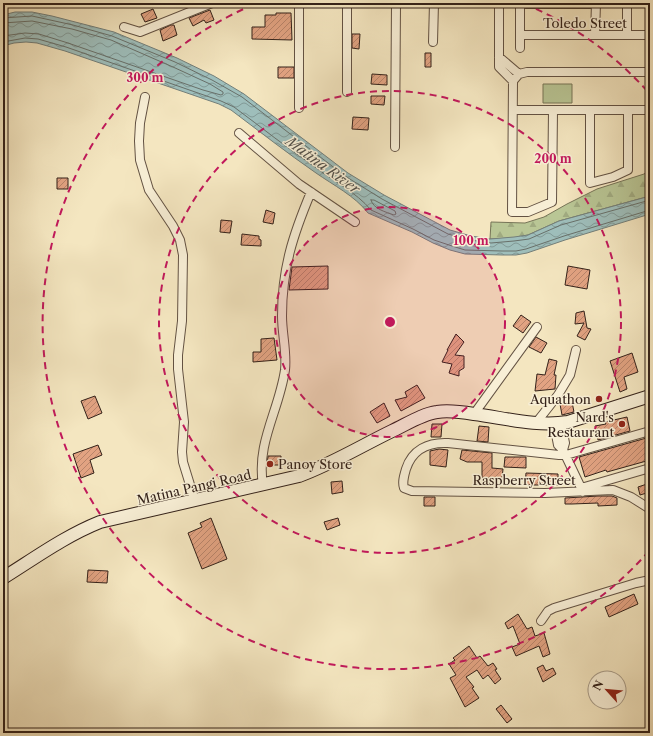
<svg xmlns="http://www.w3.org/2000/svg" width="653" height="736" viewBox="0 0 653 736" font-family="'Libre Caslon Text',serif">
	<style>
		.green { fill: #b9c695; stroke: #767457 }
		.forest { fill: url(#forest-firs); stroke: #767457 }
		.water { fill: url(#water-waves); stroke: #737f7a }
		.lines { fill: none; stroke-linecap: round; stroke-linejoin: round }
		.shore { stroke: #68706a; stroke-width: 1 }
		.building { fill: url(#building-hatch); stroke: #332119 }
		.street-casing { stroke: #635243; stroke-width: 10 }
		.secondary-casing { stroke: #332119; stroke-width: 14 }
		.street { stroke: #f8efd6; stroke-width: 8 }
		.secondary { stroke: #f8efd6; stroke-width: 12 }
		.ring { fill: none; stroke: #c2185b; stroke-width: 2; stroke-dasharray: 7 5 }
		.poi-dot { fill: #8f2418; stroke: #f8efd6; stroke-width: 1.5 }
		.labels { text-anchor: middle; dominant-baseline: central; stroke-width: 3; stroke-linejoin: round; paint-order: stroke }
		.street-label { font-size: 13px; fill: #332119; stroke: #f8efd6 }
		.poi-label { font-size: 13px; fill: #332119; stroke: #f8efd6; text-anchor: end }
		.water-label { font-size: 14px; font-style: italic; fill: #53504a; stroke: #f8efd6 }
		.centre { fill: #c2185b; stroke: #f8efd6; stroke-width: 2 }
		.ring-label { font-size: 12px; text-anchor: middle; font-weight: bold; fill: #c2185b; stroke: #f8efd6; stroke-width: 3; stroke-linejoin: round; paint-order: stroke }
	</style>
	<defs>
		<pattern id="forest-firs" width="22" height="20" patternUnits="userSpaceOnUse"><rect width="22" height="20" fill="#b9c695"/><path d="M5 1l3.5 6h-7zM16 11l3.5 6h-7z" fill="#a0aa80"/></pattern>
		<pattern id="water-waves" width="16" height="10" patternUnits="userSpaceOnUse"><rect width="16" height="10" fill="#9ebebb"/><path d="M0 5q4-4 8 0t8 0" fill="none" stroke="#819a97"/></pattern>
		<pattern id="building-hatch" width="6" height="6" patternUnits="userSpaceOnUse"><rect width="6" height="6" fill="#e2a382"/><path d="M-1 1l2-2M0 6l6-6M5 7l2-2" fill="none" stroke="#b8846a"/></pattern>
	</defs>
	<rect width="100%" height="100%" fill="#f4e6c0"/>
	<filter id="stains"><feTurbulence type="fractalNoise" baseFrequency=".005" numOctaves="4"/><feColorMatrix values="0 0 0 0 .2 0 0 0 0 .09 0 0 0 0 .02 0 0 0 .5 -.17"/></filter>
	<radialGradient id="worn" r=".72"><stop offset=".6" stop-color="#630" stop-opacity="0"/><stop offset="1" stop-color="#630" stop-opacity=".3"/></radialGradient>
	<path class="green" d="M543,84H572V103H543Z"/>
	<path class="forest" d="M650,170V196L559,221L528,235L514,238L490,239L491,222L525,223L544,217L567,204L597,189L644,174Z"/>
	<path class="water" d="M15,12H32L52,16L114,32L177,58L214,76L244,94L348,173L384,195L450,230L471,236L490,239L514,237L528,235L559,221L650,196V214L565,240L527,253L516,255H502L465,254L450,250L433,243L412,232L368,213C355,196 333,185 316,173C287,153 259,131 231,110L219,104L65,51L37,43L26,42L14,43L3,46V15Z"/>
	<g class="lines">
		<path class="shore" d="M3,18L32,16L73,25L112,36L175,62L212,80L242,97L345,176L382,199L448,234L470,240L491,243L514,241L529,239L561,225L650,200
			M3,23L32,21L72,29L111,40L173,67L210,84L223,92V94L221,95L203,90L68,43L39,34L25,33L3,36
			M3,42L25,38L38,39L66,47L221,101L234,107C261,127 287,148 315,167C333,181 356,192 371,210L413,229L434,240L452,246L465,250L502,251H516L526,249L564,236L650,210
			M371,200H374L395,211L396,214L394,215C386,212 373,209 371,200Z"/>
	</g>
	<path class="building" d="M153,9L157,18L145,22L141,14Z
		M210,10L214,20L206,23L204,20L193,26L189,18Z
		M276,13H291L292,40L252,39V27H265V15H276Z
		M171,25H174L177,35L163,41L160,30Z
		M352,34H360L359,49L352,48Z
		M425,53H431V67H425Z
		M278,67H294V78H278Z
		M372,74L387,75V85L371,84Z
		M371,96H385L384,105L371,104Z
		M353,117L369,118L368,130L352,129Z
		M57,178H68V189H57Z
		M266,210L275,213L273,224L263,222Z
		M221,220L232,221L230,233L220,232Z
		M242,234L259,236V239L261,240V246L241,245Z
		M328,266V289L289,290L292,267Z
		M568,266L590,270L587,289L565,285Z
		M584,311L587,328L591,329L585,340L577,336L584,323L575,324L576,313Z
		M521,315L531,322L523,333L513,326Z
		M456,334L464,342L455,355L464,356V368L459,371V376L449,373L452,364L442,362L448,350H447Z
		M536,337L547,343L541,353L529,347Z
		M274,338L277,360L253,362V352H261V339Z
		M632,353L638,372L624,377L627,389L620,392L610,361Z
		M549,359L557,361L554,375H556L555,389L535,391L537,374L545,375Z
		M417,385L425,398L401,411L395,400L407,397L405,392Z
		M95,396L102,413L88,419L81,401Z
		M572,402L574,412L562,415L560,404Z
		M384,403L390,416L377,423L370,412Z
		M627,417L630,431L598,440L595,426L606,424L605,422Z
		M432,424H442L441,437H431Z
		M479,426L489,427L488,442L477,441Z
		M650,437V460L607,472L606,470L585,477L579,457Z
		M98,445L102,455L90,460L94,473L81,478L73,454Z
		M439,449L448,450L446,467L430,465V451Z
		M462,450L492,453V468L503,469L502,479L482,478V462H467L460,459Z
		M268,456H281V465H267Z
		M505,457H526V468L504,467Z
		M526,473L558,474V485H525Z
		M342,481L343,492L332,494L331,482Z
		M650,483V492L640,495L638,487Z
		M598,496H612L617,498V505L598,506V503L572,504H565V498Z
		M424,497H435V506H424Z
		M211,518L227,559L202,569L188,533L202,527L200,523Z
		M338,518L340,525L327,530L324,522Z
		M88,570L108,571L107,583L87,582Z
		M634,594L638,604L609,617L605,607Z
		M518,614L527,629L532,627L535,636L544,633L550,654L543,657L539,646L516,656L512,647L520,644L513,626L508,629L505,623Z
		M469,646L477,658L480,656L488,666L493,663L497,669L495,670L501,679L495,684L488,675L483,679L477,670L466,677L474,687L472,688L479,698L465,707L450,678L456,675L449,664L455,660L453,658Z
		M543,665L546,671L553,668L556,674L543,682L537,668Z
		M501,705L512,719L507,723L496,709Z"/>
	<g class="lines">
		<defs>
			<path id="street" d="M347,3V92
				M499,3V67L513,81
				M627,3V35
				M520,4H596
				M124,27L140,32L212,3
				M520,35H650
				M595,35L596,3
				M433,42L434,3
				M520,48V3
				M499,57L519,74
				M145,97L140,123L139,141L140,160L149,190L173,226L180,240L183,255L182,321L178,355V369L184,422L182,452L183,462L195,501
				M299,108V3
				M513,110H650
				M553,110L552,202L528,212H512L513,81L519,74L527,72H650
				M590,110V183L613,177L628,170V110
				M239,133L299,184L355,222
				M395,147L396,3
				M474,414L537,327
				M536,423L558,395L570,375L576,350
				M561,423L565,443L563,450
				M554,424L558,445L563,450L583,492
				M650,431L566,455H559L448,443C428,442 412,450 406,469C404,476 402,482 404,488L412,491L545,493L613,490L631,497L650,509
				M263,485C256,443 279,411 285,370C287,352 282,334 282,316C282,268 293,235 311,192
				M581,488L650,468
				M541,621L548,611L554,608L636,583L650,580"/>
			<path id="secondary" d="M3,578C35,558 65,536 100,522L299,476C332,464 361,446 392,431C407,424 422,414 437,412C449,410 462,412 474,414C505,418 537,427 568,422L650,396"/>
		</defs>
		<use href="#street" class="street-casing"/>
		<use href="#secondary" class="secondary-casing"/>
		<use href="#street" class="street"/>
		<use href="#secondary" class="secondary"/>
	</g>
	<circle cx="390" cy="322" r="115" fill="#c2185b" fill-opacity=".12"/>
	<g class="ring">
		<circle cx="390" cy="322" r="115"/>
		<circle cx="390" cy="322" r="231"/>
		<path d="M649 551A346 346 0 1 1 255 4M525 4A346 346 0 0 1 649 93"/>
	</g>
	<g class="poi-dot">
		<circle cx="599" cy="399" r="4"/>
		<circle cx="622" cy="424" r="4"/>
		<circle cx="270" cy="464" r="4"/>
	</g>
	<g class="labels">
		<g class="street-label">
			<text x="585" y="23">Toledo Street</text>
			<text x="524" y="480">Raspberry Street</text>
			<text transform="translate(194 487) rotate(-13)">Matina Pangi Road</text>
		</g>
		<g class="poi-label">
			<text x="591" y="399">Aquathon</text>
			<text x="614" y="417">Nard's<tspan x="614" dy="15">Restaurant</tspan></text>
			<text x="278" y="464" text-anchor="start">Panoy Store</text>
		</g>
		<g class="water-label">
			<text transform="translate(323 165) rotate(36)">Matina River</text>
		</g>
	</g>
	<circle cx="390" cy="322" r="6" class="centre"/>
	<g class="ring-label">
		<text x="145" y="82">300 m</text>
		<text x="553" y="163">200 m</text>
		<text x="471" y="245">100 m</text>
	</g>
	<rect width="653" height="736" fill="none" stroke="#f4e6c0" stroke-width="16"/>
	<rect x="4" y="4" width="645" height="728" fill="none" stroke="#332119" stroke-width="2"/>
	<rect x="8" y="8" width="637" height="720" fill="none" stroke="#332119"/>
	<g transform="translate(607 690) rotate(297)"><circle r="19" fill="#f8efd6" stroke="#a99d8a"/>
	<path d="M0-3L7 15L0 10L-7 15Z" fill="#8f2418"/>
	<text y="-6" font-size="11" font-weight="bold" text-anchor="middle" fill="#332119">N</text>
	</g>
	<rect width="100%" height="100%" filter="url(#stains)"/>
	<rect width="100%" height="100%" fill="url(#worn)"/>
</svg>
